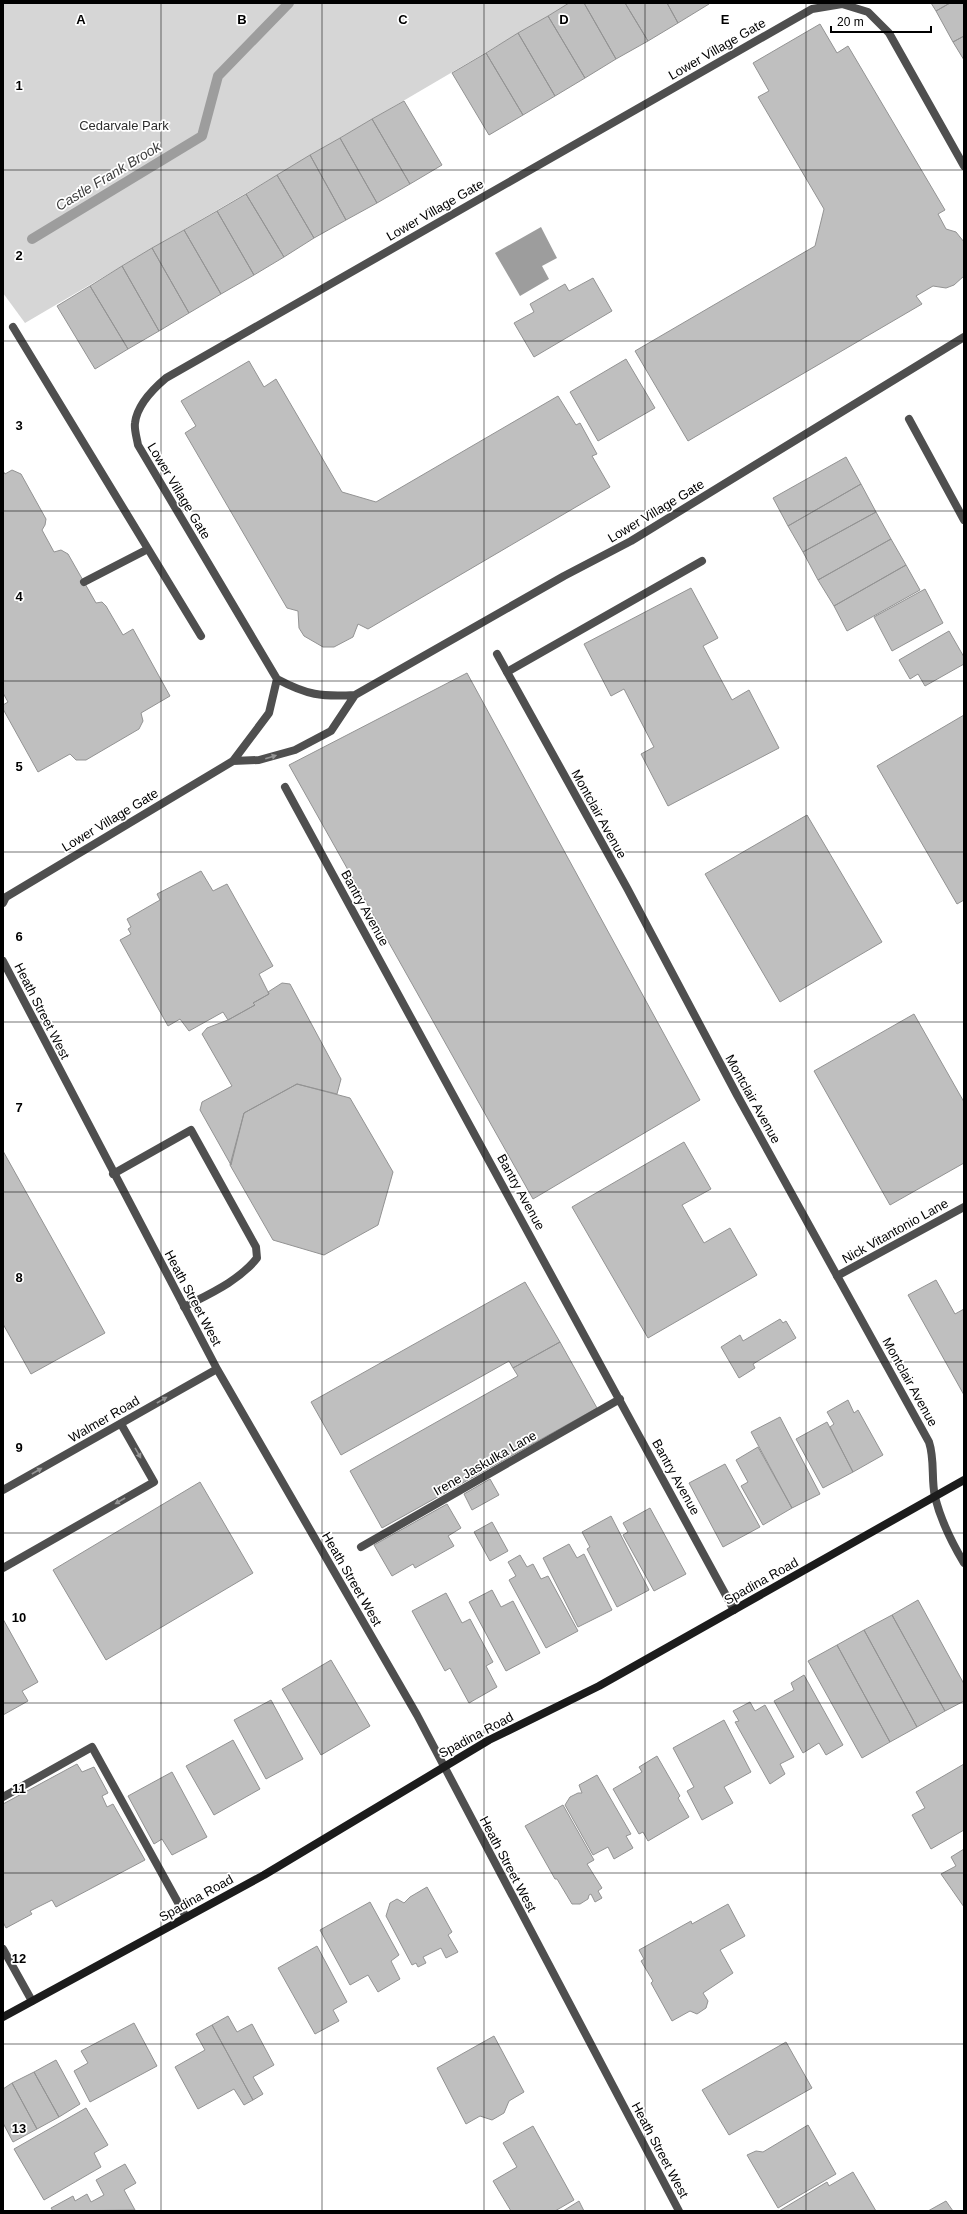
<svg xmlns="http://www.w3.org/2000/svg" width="967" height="2214" viewBox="0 0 967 2214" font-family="Helvetica,sans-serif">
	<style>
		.green { fill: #d6d6d6 }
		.water { fill: #9d9d9d }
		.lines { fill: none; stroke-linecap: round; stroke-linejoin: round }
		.stream { stroke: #9d9d9d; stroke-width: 10 }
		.building { fill: #bfbfbf; stroke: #939393 }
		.lane { stroke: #4f4f4f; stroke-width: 8 }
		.street { stroke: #4f4f4f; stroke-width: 8 }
		.secondary { stroke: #1c1c1c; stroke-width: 8 }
		.oneway { fill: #959595 }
		.grid { fill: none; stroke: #000; stroke-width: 1; stroke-opacity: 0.55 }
		.labels { text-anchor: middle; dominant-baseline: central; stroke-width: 3.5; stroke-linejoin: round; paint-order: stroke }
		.street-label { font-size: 13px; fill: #000; stroke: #fff }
		.park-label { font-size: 13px; fill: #2d2d2d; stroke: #fff }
		.water-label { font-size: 14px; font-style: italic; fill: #3e3e3e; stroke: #fff }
		.grid-label { font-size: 13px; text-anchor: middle; font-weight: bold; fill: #000; stroke: #fff; stroke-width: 3.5; stroke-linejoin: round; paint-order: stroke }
	</style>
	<rect width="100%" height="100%" fill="#fff"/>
	<path class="green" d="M3,3H570L25,323L3,293Z"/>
	<path class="water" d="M541,227L557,258L542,266L549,279L520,296L495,253Z"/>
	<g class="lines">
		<path class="stream" d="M32,239L202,136L218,76L289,3"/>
	</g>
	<path class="building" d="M569,3H584L616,59L585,78L548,16Z
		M584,3H625L648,41L616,59Z
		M625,3H667L678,23L648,41Z
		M667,3H709V4L678,23Z
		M931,3H950L936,11Z
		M950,3H964V36L953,42L936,11Z
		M548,16L585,78L555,96L518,33Z
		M820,24L837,53L848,46L945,210L938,214L946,229L956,232L964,242V276L954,285L946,288L933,286L916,296L922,304L688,441L635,351L815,246L824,209L758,97L769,91L753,63Z
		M518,33L555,96L523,115L486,53Z
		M964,36V60L953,42Z
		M486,53L523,115L489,135L452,73Z
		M404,101L442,165L410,184L372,119Z
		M372,119L410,184L377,203L340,138Z
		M340,138L377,203L346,220L310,155Z
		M310,155L346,220L314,238L277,175Z
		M277,175L314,238L284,257L246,194Z
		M246,194L284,257L254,275L217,211Z
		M217,211L254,275L221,294L184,230Z
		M184,230L221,294L189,313L152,248Z
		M152,248L189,313L159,331L122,266Z
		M122,266L159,331L128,349L90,286Z
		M593,278L612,311L534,357L514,323L534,312L530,304L565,284L569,291Z
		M90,286L128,349L95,369L57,306Z
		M626,359L655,408L598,441L570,392Z
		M249,361L264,387L276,379L342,492L376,502L558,396L576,425L580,423L597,454L592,456L610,487L368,629L358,624L353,637L334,647H323L304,636L299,628L298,611L287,608L185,433L196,426L181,401Z
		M846,457L861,484L788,526L773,498Z
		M12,470L21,474L46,519L45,525L42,530L54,552L61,550L68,554L96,603L102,602L106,606L123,635L133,629L170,696L141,713L143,721L139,729L86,760H76L70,754L38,772L3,709V705L8,702L3,693V471L5,474Z
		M861,484L876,512L803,552L788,526Z
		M876,512L891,539L818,580L803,552Z
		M891,539L906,565L834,606L818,580Z
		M906,565L920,590L847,631L834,606Z
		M691,588L718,638L703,646L732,700L749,690L779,748L668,806L641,754L654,747L624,689L611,696L584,644Z
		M925,589L943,623L892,651L874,617Z
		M949,631L964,657V664L925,686L918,674L910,679L899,660Z
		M467,673L700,1100L533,1199L289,765Z
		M964,715V900L957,904L877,766Z
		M807,815L882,942L780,1002L705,874Z
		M201,871L213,891L227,884L273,966L259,974L269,994L253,1003L255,1005L228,1020L223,1012L189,1031L180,1019L168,1026L120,940L131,934L128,929L131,927L127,919L160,900L157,894Z
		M282,983L290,984L341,1079L337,1094L297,1084L244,1113L231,1165L200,1110L202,1102L232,1086L202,1034L207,1028L228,1020L255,1005L253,1003L269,994L268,992Z
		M914,1014L964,1102V1163L890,1205L814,1071Z
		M297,1084L350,1098L393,1172L378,1225L324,1255L273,1240L230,1165L244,1113Z
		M684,1142L711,1189L682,1205L704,1243L730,1228L757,1275L648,1338L572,1207Z
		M3,1151L105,1333L31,1374L3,1324Z
		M936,1280L955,1314L964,1309V1395L908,1295Z
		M525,1282L560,1342L513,1368L509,1361L341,1455L311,1402Z
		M780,1319L783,1323L786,1321L796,1338L753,1364L755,1368L739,1378L721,1347L740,1335L743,1341Z
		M560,1342L597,1408L382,1528L350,1471L518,1376L513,1368Z
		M848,1400L854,1413L858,1410L883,1455L853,1472L830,1427L834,1424L827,1412Z
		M780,1417L820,1494L792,1508L751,1432Z
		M827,1422L853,1472L823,1488L796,1439Z
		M758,1447L792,1508L763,1525L741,1486L748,1482L736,1460Z
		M725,1464L760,1527L723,1547L689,1483Z
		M490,1479L499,1495L472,1510L464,1494Z
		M200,1482L253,1573L106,1660L53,1570Z
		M447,1504L461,1528L448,1536L454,1546L415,1568L413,1564L392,1576L374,1545Z
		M650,1508L686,1574L654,1591L623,1535L628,1532L623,1523Z
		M611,1516L649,1590L617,1607L587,1549L590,1547L582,1532Z
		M492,1522L508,1551L490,1561L474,1532Z
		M569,1544L577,1558L584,1554L612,1610L578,1627L543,1558Z
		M520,1555L527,1567L533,1564L541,1579L548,1576L578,1631L546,1648L509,1580L516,1576L508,1562Z
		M492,1590L501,1607L513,1601L540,1653L506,1671L469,1602Z
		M446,1593L462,1623L470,1619L493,1662L486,1666L497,1687L469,1703L450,1668L445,1671L412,1611Z
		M918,1600L964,1684V1701L945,1711L892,1615Z
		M892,1615L945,1711L917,1727L864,1630Z
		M3,1619L38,1682L22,1691L28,1701L3,1715Z
		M864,1630L917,1727L890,1742L837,1645Z
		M837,1645L890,1742L862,1758L808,1661Z
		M331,1660L370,1726L321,1755L282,1689Z
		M804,1675L843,1745L826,1755L819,1743L803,1753L774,1701L794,1690L791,1683Z
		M271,1700L303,1759L266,1779L234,1720Z
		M750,1702L755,1711L765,1705L794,1757L780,1764L785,1774L770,1784L735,1722L739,1721L733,1711Z
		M724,1720L751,1772L724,1787L733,1803L702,1820L687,1791L694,1787L673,1748Z
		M233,1740L260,1789L214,1815L186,1766Z
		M657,1756L680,1796L678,1798L689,1817L648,1841L643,1832L639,1834L613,1789L642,1772L639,1767Z
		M77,1764L82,1772L94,1767L108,1793L102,1796L107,1807L113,1804L145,1860L56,1907L52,1900L30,1911L32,1914L6,1928L3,1922V1804Z
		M964,1764V1830L931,1849L912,1815L925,1808L916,1792Z
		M172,1772L207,1837L172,1855L162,1839L154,1844L128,1796Z
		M597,1775L631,1834L626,1836L633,1848L614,1859L608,1847L593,1855L565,1805L570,1797L578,1793H582L579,1785Z
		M563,1805L594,1860L587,1864L602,1888L598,1891L602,1898L595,1902L591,1894L589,1895L588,1899L580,1904H572L557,1879H555L525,1826Z
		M964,1849V1907L941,1874L956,1866L951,1857Z
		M427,1887L452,1932L448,1935L458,1952L446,1958L441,1948L423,1957L426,1963L418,1967L416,1963L412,1965L386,1916L390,1903L397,1899L404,1903L410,1897Z
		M370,1902L399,1955L391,1961L400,1979L378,1992L368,1975L350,1985L320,1930Z
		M728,1904L745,1936L720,1950L733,1973L703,1993L708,2001L706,2008L697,2014L690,2011L672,2021L651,1983L653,1981L641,1961L644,1959L639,1950L691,1921L692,1924Z
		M317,1946L347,2002L333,2010L339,2021L315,2034L278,1968Z
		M228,2016L237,2032L252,2024L274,2065L253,2077L263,2094L253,2100L212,2025Z
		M134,2023L157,2066L90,2102L74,2071L88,2063L81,2051Z
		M212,2025L253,2100L244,2105L234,2089L198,2109L175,2067L205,2050L196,2034Z
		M494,2036L524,2092L509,2101L504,2113L492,2120L480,2116L466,2124L437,2068Z
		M786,2042L812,2088L729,2135L702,2090Z
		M56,2060L80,2104L59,2117L34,2072Z
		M34,2072L59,2117L37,2129L12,2083Z
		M12,2083L37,2129L13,2142L3,2123V2089Z
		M86,2108L108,2145L94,2153L101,2167L44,2200L14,2149Z
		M808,2125L836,2174L778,2208L747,2155L756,2151L763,2152Z
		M533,2126L574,2200L555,2211H511L493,2181L517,2167L503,2143Z
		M125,2164L136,2183L124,2190L135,2210L53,2211L51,2208L73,2196L75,2201L87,2194L91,2202L104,2195L96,2180Z
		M853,2172L876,2211H779L827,2182L829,2186Z
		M579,2201L584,2211H563Z
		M946,2201L953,2211H928Z"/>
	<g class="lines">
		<path class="lane" d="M13,327L201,636
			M84,582L148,549
			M507,672L702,561
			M285,787L734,1610
			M113,1174L191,1130L256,1247L257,1258C239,1281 209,1294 184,1307
			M837,1276L964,1207
			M361,1547L620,1399
			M3,1568L154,1482L121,1424
			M3,1797L92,1747L186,1917
			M3,1949L32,2001"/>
		<path class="street" d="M909,419L964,520
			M497,654L627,888L737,1095L929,1442C935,1460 931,1479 935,1497C941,1521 952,1543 964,1563
			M277,679C307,695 321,697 355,695L564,576L631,541L964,337
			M233,761L259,760L295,750L331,731L355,695
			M3,903L6,897L233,761L269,713L277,679L138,445C137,438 134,430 135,423C137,405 153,389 166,378L812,9L842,4L868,12L889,33L964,166
			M3,961L217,1369L417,1715L679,2211
			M3,1490L217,1369"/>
		<path class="secondary" d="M3,2017L264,1875L489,1740L599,1686L964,1480"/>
	</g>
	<defs><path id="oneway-solid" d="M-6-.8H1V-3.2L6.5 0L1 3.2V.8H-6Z"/></defs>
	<g class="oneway">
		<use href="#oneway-solid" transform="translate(271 757) rotate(-17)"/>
		<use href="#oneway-solid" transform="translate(162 1400) rotate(-30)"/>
		<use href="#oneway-solid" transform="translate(138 1453) rotate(60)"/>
		<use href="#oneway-solid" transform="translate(37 1471) rotate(-30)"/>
		<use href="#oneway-solid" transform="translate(120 1501) rotate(150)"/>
	</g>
	<path class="grid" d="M161,3V2211M322,3V2211M484,3V2211M645,3V2211M806,3V2211M3,170H964M3,341H964M3,511H964M3,681H964M3,852H964M3,1022H964M3,1192H964M3,1362H964M3,1533H964M3,1703H964M3,1873H964M3,2044H964"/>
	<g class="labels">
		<g class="street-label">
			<text transform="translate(717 49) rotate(-30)">Lower Village Gate</text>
			<text transform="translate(435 210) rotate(-30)">Lower Village Gate</text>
			<text transform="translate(179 491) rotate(59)">Lower Village Gate</text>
			<text transform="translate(656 511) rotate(-31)">Lower Village Gate</text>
			<text transform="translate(599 814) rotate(61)">Montclair Avenue</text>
			<text transform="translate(110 820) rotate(-31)">Lower Village Gate</text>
			<text transform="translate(365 908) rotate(61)">Bantry Avenue</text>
			<text transform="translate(42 1011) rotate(63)">Heath Street West</text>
			<text transform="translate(753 1099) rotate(61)">Montclair Avenue</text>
			<text transform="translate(521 1192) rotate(61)">Bantry Avenue</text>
			<text transform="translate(895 1231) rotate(-29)">Nick Vitantonio Lane</text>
			<text transform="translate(193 1298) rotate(62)">Heath Street West</text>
			<text transform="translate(910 1382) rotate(61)">Montclair Avenue</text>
			<text transform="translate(104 1419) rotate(-30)">Walmer Road</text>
			<text transform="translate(485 1463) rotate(-30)">Irene Jaskulka Lane</text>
			<text transform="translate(676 1477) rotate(61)">Bantry Avenue</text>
			<text transform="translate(352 1579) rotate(60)">Heath Street West</text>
			<text transform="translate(761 1581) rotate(-29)">Spadina Road</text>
			<text transform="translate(476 1735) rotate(-28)">Spadina Road</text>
			<text transform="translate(508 1864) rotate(62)">Heath Street West</text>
			<text transform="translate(196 1898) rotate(-29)">Spadina Road</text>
			<text transform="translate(660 2150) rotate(62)">Heath Street West</text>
		</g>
		<g class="park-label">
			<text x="124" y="125">Cedarvale Park</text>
		</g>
		<g class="water-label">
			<text transform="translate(108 176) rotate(-31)">Castle Frank Brook</text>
		</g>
	</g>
	<g class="grid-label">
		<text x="81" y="24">A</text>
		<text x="242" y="24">B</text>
		<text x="403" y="24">C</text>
		<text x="564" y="24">D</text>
		<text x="725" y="24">E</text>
		<text x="19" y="90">1</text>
		<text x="19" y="260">2</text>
		<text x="19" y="430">3</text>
		<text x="19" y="601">4</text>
		<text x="19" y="771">5</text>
		<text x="19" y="941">6</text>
		<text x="19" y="1112">7</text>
		<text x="19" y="1282">8</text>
		<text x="19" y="1452">9</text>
		<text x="19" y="1622">10</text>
		<text x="19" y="1793">11</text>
		<text x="19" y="1963">12</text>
		<text x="19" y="2133">13</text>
	</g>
	<rect width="967" height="2214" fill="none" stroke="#000000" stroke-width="8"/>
	<path d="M831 26v6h100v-6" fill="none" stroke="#000000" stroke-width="2"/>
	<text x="837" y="26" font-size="12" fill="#000000" stroke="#ffffff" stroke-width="3" paint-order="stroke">20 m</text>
</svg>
